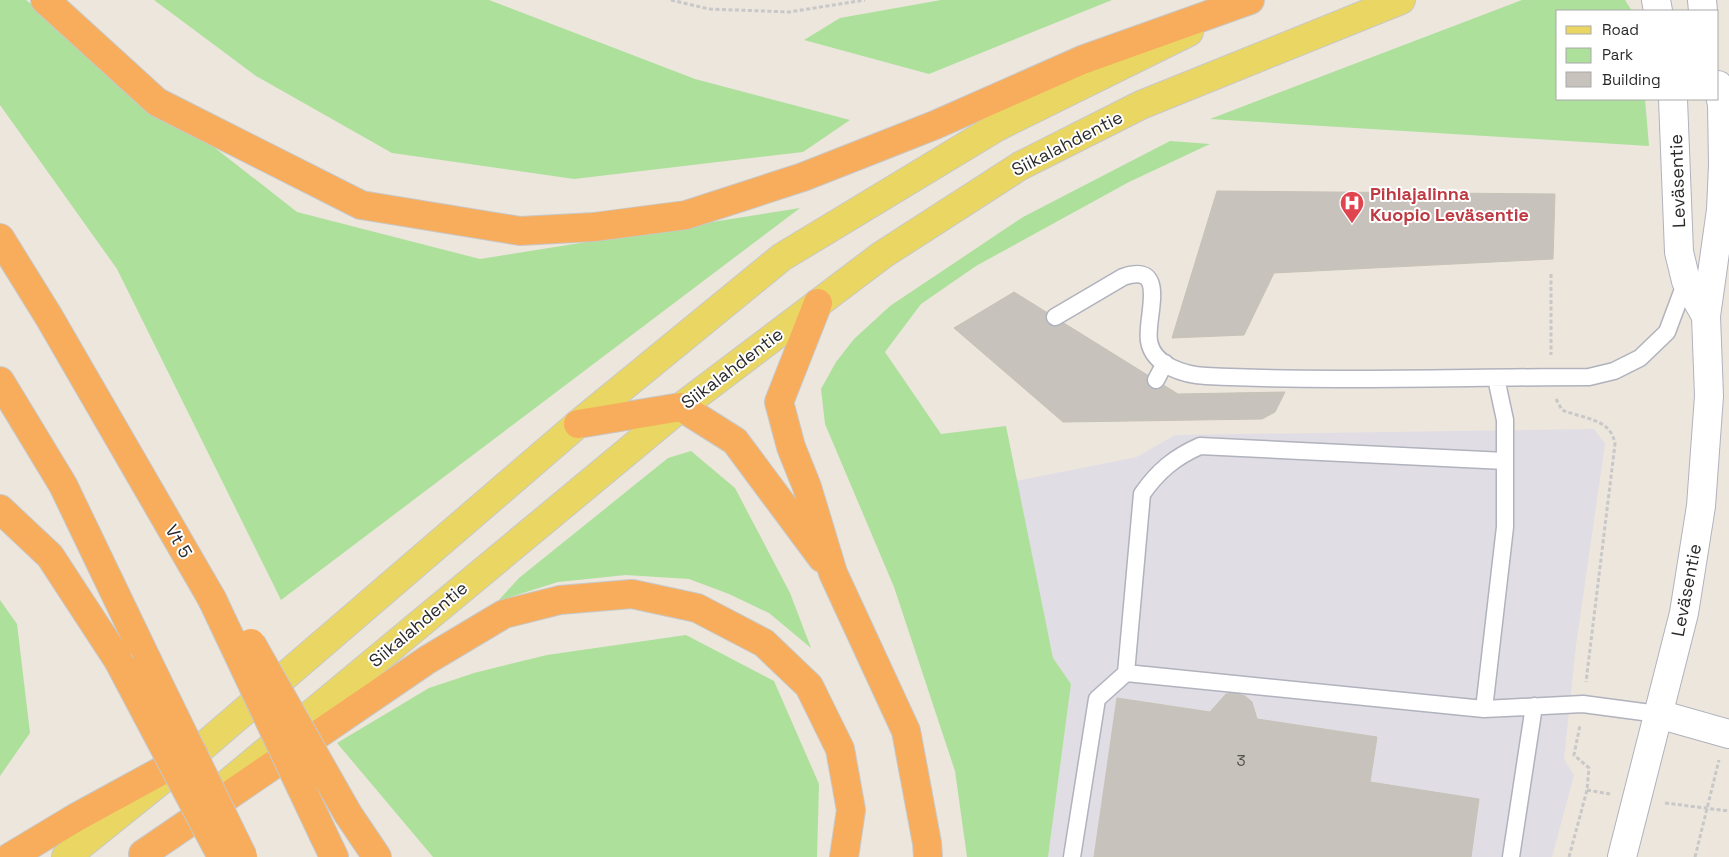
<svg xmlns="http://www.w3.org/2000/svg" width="1729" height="857" viewBox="0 0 1729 857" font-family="'Space Grotesk',sans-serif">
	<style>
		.industrial { fill: #e0dde4 }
		.green { fill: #ade09b }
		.building { fill: #c7c3bc; stroke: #c7c2b6 }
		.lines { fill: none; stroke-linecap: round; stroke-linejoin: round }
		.lane-casing { stroke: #b0b2bd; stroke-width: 19 }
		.street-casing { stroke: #b0b2bd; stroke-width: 30 }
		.secondary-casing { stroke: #b0b2bd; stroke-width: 30 }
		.primary-casing { stroke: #c8c8c8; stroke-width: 30 }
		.highway-casing { stroke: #c8c8c8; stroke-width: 30 }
		.path { stroke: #c8c8c8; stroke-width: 3; stroke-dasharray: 4 2.5; stroke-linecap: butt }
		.lane { stroke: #fff; stroke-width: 16 }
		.street { stroke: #fff; stroke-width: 28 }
		.secondary { stroke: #fff; stroke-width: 28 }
		.primary { stroke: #ead763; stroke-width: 28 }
		.highway { stroke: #f7ad5c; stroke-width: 28 }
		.highway-bridge-casing { stroke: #c8c8c8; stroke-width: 30; stroke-linecap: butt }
		.highway-bridge { stroke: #f7ad5c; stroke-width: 28 }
		.labels { text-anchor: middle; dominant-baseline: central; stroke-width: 4; stroke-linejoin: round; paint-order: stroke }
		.number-label { font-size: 15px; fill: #51504e }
		.street-label { font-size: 18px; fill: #2a2a2a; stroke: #fff }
		.health-label { font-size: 18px; font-weight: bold; fill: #be3a42; stroke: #fff; text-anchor: start }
	</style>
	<rect width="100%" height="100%" fill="#ece6dd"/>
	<path class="industrial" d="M1594,429L1605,444L1576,645L1564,759L1574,775L1552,857H1048L1071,684L1053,658L1016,481L1137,457L1175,435Z"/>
	<path class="green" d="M0,0H26L297,212L480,259L800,208L281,600L117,269L0,105Z
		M154,0H489L695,79L850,120L803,152L574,179L392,153L256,76Z
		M941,0H1112L929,74L804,40L840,18Z
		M1522,0H1625L1632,11H1558V99H1645L1649,146L1210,119Z
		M1170,141L1210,144L1129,182L976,266L921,304L885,352L941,434L1006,426L1053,658L1071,684L1048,857H967L955,771L894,587L825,424L821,389L836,362L854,339L890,306L1023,217Z
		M691,451L735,488L790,593L811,648L769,613L729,594L689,579L626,575L558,582L498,601L519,578L668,458Z
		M0,600L17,624L30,733L0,776Z
		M686,635L774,681L819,784L817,857H433L337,743L429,688L474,673L547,655Z"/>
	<path class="building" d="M1217,191L1555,194L1553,259L1274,273L1244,335L1172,338Z
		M1014,292L1178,394L1285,392L1275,412L1262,419L1063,422L954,328Z
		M1235,693L1245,696L1252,702L1257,719L1377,737L1370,782L1479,799L1471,857H1094L1117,698L1210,712L1226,694Z"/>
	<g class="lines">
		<defs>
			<path id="lane" d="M1055,317L1123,277C1170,261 1145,318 1149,341C1153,366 1185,375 1206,376C1334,382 1461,377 1589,377L1614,371L1640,358L1667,332L1686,281
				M1156,380L1165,363
				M1126,673L1484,709L1583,704L1658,714
				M1484,709L1505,527V420L1496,378
				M1072,857L1097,699L1126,673L1142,494C1158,471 1175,457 1200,446L1505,461
				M1511,857L1534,706"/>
			<path id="street" d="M1658,714L1729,734"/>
			<path id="secondary" d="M1656,0L1658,11
				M1702,0L1703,11
				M1673,99L1679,252L1686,281L1706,316
				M1622,857L1684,613L1701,506L1709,396L1706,316L1721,210L1723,165L1722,105L1718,85"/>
			<path id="primary" d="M222,788L681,407L882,255L1020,166L1141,105L1401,0
				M66,857L199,750L578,424L782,257L997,127L1189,32"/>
			<path id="highway" d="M45,0L157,102L361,205L520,231L594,227L686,215L803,177L935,125L1082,60L1250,0
				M0,238L49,317L212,599
				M818,303L779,402L791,447L807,487L833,573L906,731L927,843L928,857
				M0,381L63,485L147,660
				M578,424L681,407L735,441L822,558
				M0,509L50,556L118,660
				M348,814L377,857
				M324,836L334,857
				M143,854L427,660L504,614L560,600L632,594L697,608L764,643L809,686L840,749L851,810L844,857
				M10,857L75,818L194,753"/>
		</defs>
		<use href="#lane" class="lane-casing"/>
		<use href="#street" class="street-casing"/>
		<use href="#secondary" class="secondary-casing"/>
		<use href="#primary" class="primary-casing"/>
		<use href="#highway" class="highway-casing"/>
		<path class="path" d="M671,0L709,9L789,12L865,0
			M1551,274V355
			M1556,399L1562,410C1583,419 1611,418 1615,444L1586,682
			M1587,790L1610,794
			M1665,803L1729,811
			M1569,857L1587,790L1589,768L1574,755L1580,725
			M1695,857L1719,760"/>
		<use href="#lane" class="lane"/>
		<use href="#street" class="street"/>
		<use href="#secondary" class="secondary"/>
		<use href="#primary" class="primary"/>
		<use href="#highway" class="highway"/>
		<defs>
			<path id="highway-bridge" d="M212,599L324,836
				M251,643L348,814
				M118,660L222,857
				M147,660L243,857"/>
		</defs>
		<use href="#highway-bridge" class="highway-bridge-casing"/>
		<use href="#highway-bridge" class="highway-bridge"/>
	</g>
	<defs>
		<symbol id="hospital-pin" viewBox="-11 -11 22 30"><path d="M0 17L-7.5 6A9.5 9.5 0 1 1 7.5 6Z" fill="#e0444e" stroke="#fff"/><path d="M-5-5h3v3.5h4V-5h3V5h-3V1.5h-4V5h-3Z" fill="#fff"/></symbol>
	</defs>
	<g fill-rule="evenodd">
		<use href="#hospital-pin" x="1338" y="189" width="28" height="38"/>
	</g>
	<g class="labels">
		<g class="number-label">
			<text x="1241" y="760">3</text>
		</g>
		<g class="street-label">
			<text transform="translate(1067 143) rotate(-27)">Siikalahdentie</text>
			<text transform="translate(1677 181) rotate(-92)">Leväsentie</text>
			<text transform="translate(732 368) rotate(-37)">Siikalahdentie</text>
			<text transform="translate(179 541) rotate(60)">Vt 5</text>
			<text transform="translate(1686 590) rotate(-79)">Leväsentie</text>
			<text transform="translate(418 624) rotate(-40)">Siikalahdentie</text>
		</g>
		<g class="health-label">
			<text x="1370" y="193">Pihlajalinna<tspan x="1370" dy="21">Kuopio Leväsentie</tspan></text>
		</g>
	</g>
	<rect x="1556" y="10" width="162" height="90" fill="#ffffff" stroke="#aaaaaa"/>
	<rect x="1566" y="26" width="25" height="8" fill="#ead763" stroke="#aaaaaa"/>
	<text x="1602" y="35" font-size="15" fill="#2a2a2a">Road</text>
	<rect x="1566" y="48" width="25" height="15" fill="#ade09b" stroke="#aaaaaa"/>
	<text x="1602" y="60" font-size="15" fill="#2a2a2a">Park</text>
	<rect x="1566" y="72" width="25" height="15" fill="#c7c3bc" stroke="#aaaaaa"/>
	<text x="1602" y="85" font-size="15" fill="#2a2a2a">Building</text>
</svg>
